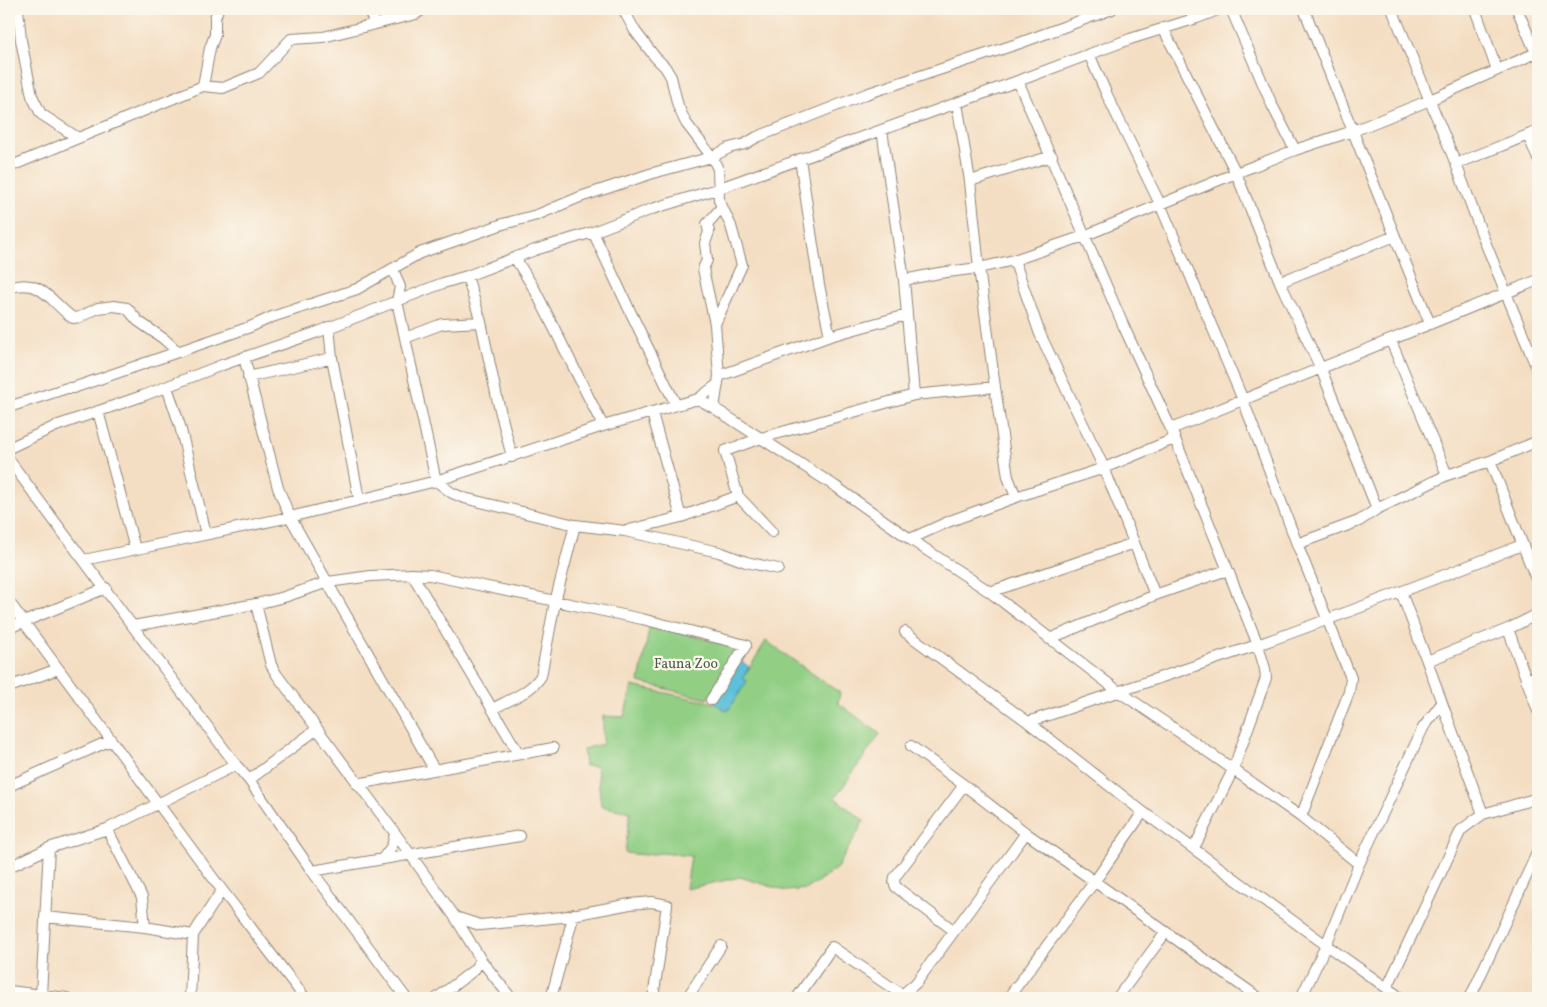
<svg xmlns="http://www.w3.org/2000/svg" width="1547" height="1007" viewBox="0 0 1547 1007" font-family="Vollkorn,serif">
	<style>
		.green { fill: #92cf85; stroke: #5e7d58 }
		.water { fill: #5cc0da; stroke: #447682 }
		.lines { fill: none; stroke-linecap: round; stroke-linejoin: round }
		.minor-casing { stroke: #908477; stroke-width: 12 }
		.minor { stroke: #fff; stroke-width: 10 }
		.labels { text-anchor: middle; dominant-baseline: central; stroke-width: 4.5; stroke-linejoin: round; paint-order: stroke }
		.park-label { font-size: 14px; fill: #4a5c46; stroke: #fbf7ec }
	</style>
	<rect width="100%" height="100%" fill="#fbf7ec"/>
	<filter id="ink" filterUnits="userSpaceOnUse"><feTurbulence type="fractalNoise" baseFrequency=".02" numOctaves="2"/><feDisplacementMap in="SourceGraphic" scale="10" xChannelSelector="R" yChannelSelector="G"/><feConvolveMatrix kernelMatrix="1 2 1 2 8 2 1 2 1" color-interpolation-filters="sRGB"/></filter>
	<filter id="wash" filterUnits="userSpaceOnUse"><feTurbulence type="fractalNoise" baseFrequency=".0096" numOctaves="4" result="noise"/><feDisplacementMap in="SourceGraphic" scale="20" xChannelSelector="R" yChannelSelector="G"/><feGaussianBlur stdDeviation="1.12" result="paint"/><feColorMatrix in="noise" values="0 0 0 0 0 0 0 0 0 0 0 0 0 0 0 0 0 1.4 0 .05"/><feComposite in="paint" operator="in"/></filter>
	<g filter="url(#wash)">
		<rect width="100%" height="100%" fill="#f4dec3"/>
		<path class="green" d="M650,624L740,649L707,699L639,682Z
			M766,641L840,693L838,703L880,734L835,798L864,821L837,868L807,889L786,891L740,877L686,889L691,856L662,853L645,855L625,853L630,812L601,806L597,766H585L583,749L603,744V716L624,717L632,686L714,703L746,681L743,678Z"/>
		<path class="water" d="M741,661L749,667L743,678L747,681L728,711L714,703Z"/>
	</g>
	<g filter="url(#ink)">
		<g class="lines">
			<defs>
				<path id="minor" d="M18,9L21,40L32,96L41,114L78,138
					M368,9L375,24
					M623,9L635,31L655,57L665,67L671,77L678,106L686,123L712,157L718,169L719,200L731,226L742,265L715,324
					M1231,9L1272,105L1295,150
					M1304,9L1430,324
					M1392,9L1456,164L1483,237L1538,371
					M1475,9L1497,70
					M1517,9L1536,53
					M1163,28L1236,173L1280,282L1321,369L1377,509
					M1089,54L1107,95L1160,204L1243,400L1297,544L1351,678L1349,692L1301,817
					M1018,81L1124,327L1171,429L1258,645L1265,669L1266,678L1233,770L1194,848
					M203,86L210,48L215,35V18L218,9
					M957,103L970,181L979,268L995,387L1008,477L1016,497
					M882,130L904,280L914,395
					M1528,135L1538,159
					M800,159L819,285L830,336
					M1456,164L1538,131
					M9,167L203,86L223,88L259,73L291,39L323,37L416,14L423,9
					M970,181L1052,156
					M593,232L629,309L676,405
					M515,258L535,290L603,426
					M1014,260L1040,334L1104,468L1155,595
					M393,269L400,287L397,301L436,481L452,493L464,498L575,525L625,531L719,552L746,562L778,569
					M467,276L481,322L497,398L512,457
					M904,280L939,273L979,268L1014,260L1084,236L1236,173L1295,150L1353,131L1430,100L1538,52
					M1280,282L1395,236
					M9,288C42,277 50,302 73,318L80,317L98,308L114,306L127,308L138,321L164,339L177,351
					M329,327L332,358L359,499
					M405,338L442,324L481,322
					M1391,341L1447,475
					M244,357L278,488L290,517L434,769
					M719,376L830,336L906,315
					M248,377L332,358
					M167,387L180,426L206,534
					M698,399L714,408L835,486L910,539L990,592L1118,691L1191,740L1301,817L1359,864
					M9,407L67,388H73L250,327L272,317L357,289L420,253L503,224L537,215L580,197L653,173L712,157L729,148L745,144L757,137L866,94L1020,43L1112,9
					M714,408L719,376L715,324L703,269L707,260L705,243L709,232L707,224L721,208
					M98,411L135,549
					M652,413L681,517
					M1171,429L1538,280
					M9,448L56,426L145,395L222,365L318,332L443,283L467,276L535,250L593,232L652,209L717,189L1018,81L1130,39L1197,18L1220,9
					M9,460L236,765L249,780L312,871L406,998
					M1490,461L1538,584
					M629,530L681,517L738,496
					M772,532L738,496L725,451L761,438L914,395L995,387
					M910,539L950,521L1016,497L1104,468L1174,439
					M1297,544L1359,521L1377,509L1447,475L1490,461L1538,441
					M84,560L290,517L436,481L603,426L698,399L718,384
					M412,574L519,754
					M990,592L1134,543
					M1401,592L1427,661
					M9,602L222,890L305,998
					M256,604L271,665L277,675L395,833L455,917L481,960L511,998
					M133,626L256,604L284,597L328,582L371,576L412,574L430,575L642,619L746,645L711,700
					M9,628L106,588
					M1508,629L1538,711
					M905,632L1028,722L1143,812L1326,945L1401,998
					M1049,639L1155,595L1227,570
					M1526,680L1538,676
					M9,687L58,669
					M1442,703L1483,814
					M492,709C509,700 531,692 541,676L555,602L575,525
					M1028,722C1104,696 1181,671 1257,645C1346,614 1434,579 1522,545
					M911,746L964,785L1026,833L1259,998
					M249,780L317,729
					M357,784L553,748
					M9,786L111,740
					M107,829L142,897L145,927
					M383,858L392,846L395,833
					M9,867L49,848L107,829L236,765
					M312,871L520,836
					M45,917L145,927L193,935
					M455,917L480,925L562,917L630,904L652,902L667,905L653,998
					M953,930L896,887L894,882L895,877L964,785
					M1387,988L1461,830L1483,814L1538,798
					M9,991L67,998
					M41,995L49,848
					M190,998L193,935L222,890
					M437,998L474,970L481,960
					M551,998L574,914
					M687,998L721,946
					M797,998L832,947L907,998
					M898,998L916,983L1026,833
					M1008,998L1095,881L1143,812
					M1117,998L1166,932
					M1301,998L1326,945L1359,864L1423,728L1442,703L1427,661L1508,629L1538,614
					M1470,998L1538,851"/>
			</defs>
			<use href="#minor" class="minor-casing"/>
			<use href="#minor" class="minor"/>
		</g>
	</g>
	<g class="labels">
		<g class="park-label">
			<text x="686" y="664">Fauna Zoo</text>
		</g>
	</g>
	<rect width="1547" height="1007" fill="none" stroke="#fbf7ec" stroke-width="30"/>
</svg>
